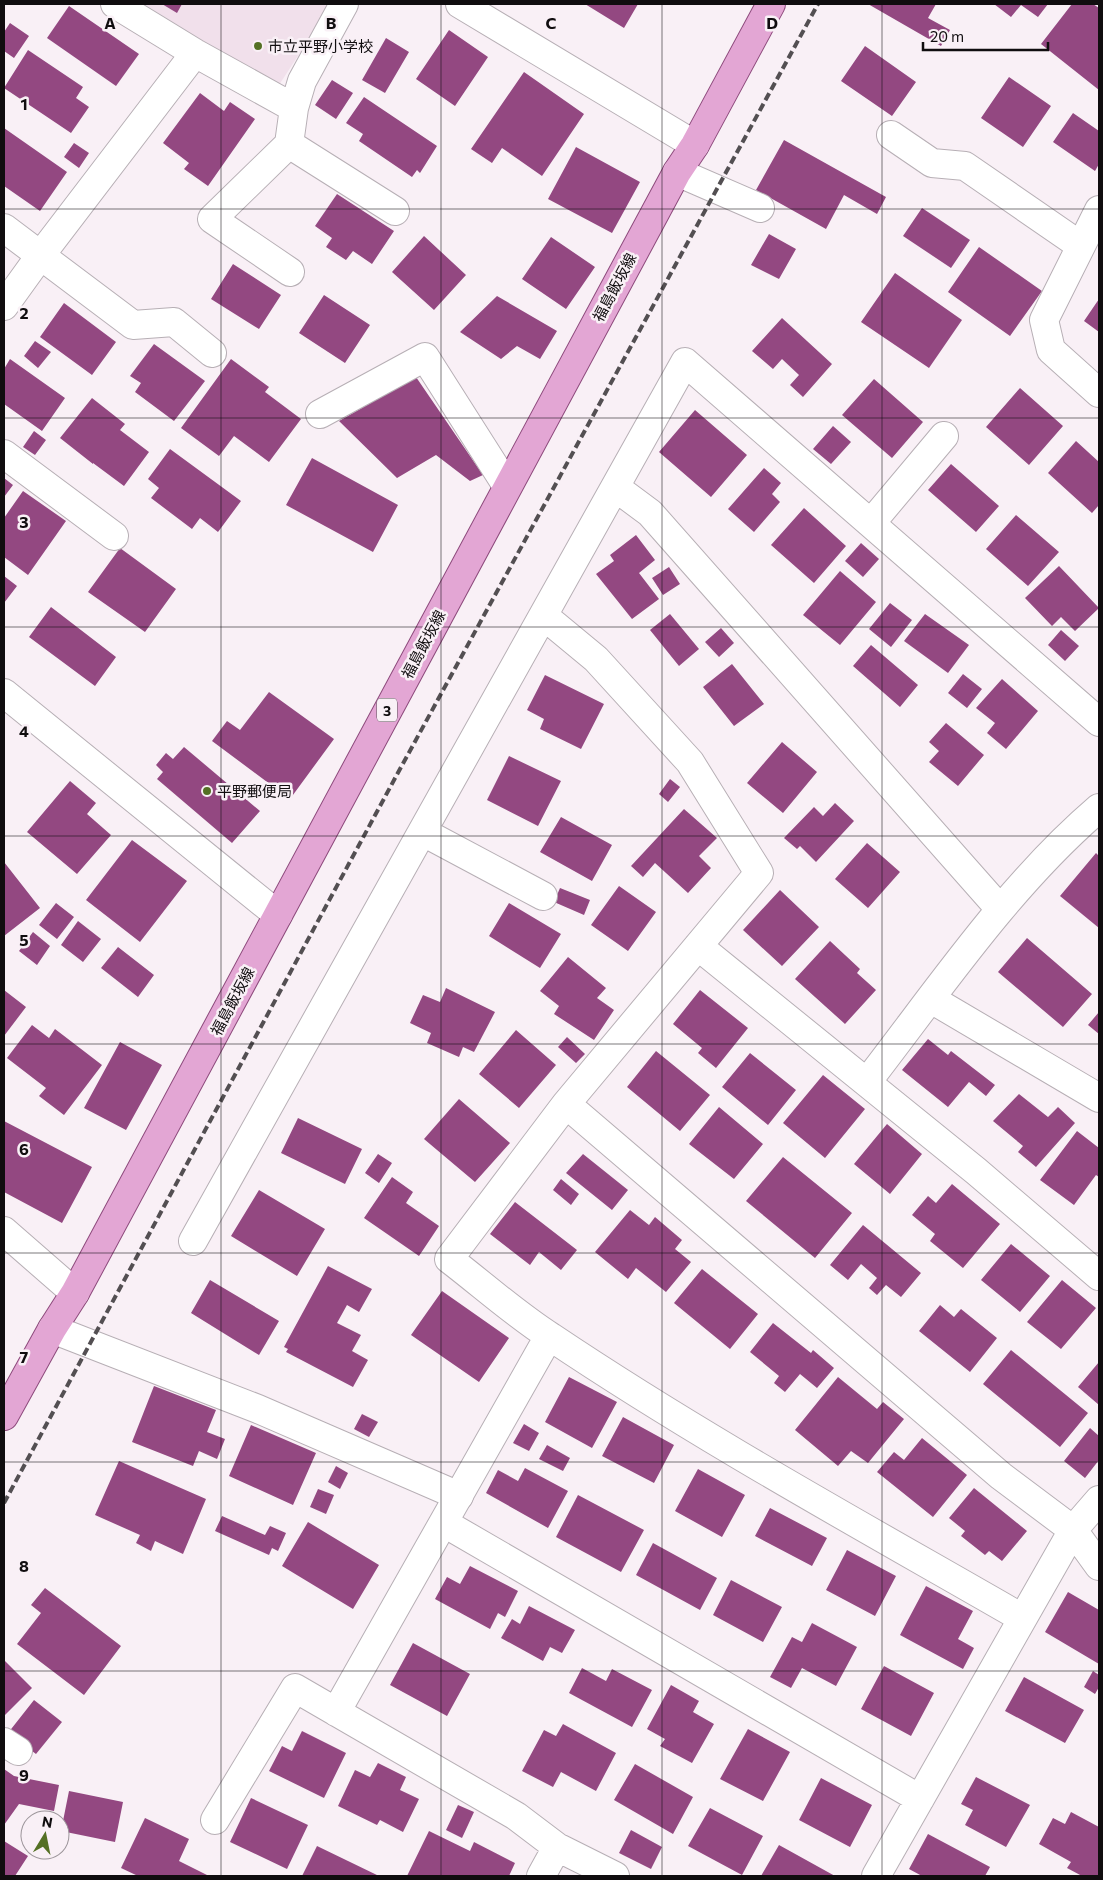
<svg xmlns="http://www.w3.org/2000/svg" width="1103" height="1880" viewBox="0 0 1103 1880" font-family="Commissioner,'Noto Sans JP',sans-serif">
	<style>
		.built { fill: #f1e0eb }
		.building { fill: #934881 }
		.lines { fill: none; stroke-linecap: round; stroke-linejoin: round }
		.pedestrian-casing { stroke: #b7afb5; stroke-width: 30 }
		.minor-casing { stroke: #b7afb5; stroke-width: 30 }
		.primary-casing { stroke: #8d4a7c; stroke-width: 30 }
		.pedestrian { stroke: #fff; stroke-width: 28 }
		.minor { stroke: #fff; stroke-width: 28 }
		.primary { stroke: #e3a6d4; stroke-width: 28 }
		.rail { stroke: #534f52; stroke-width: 4; stroke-dasharray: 8 4; stroke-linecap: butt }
		.grid { fill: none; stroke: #100d0f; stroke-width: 1; stroke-opacity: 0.55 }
		.poi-dot { fill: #547024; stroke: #f9f0f6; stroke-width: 2 }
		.labels { text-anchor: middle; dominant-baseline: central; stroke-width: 5; stroke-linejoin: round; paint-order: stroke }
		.shield { fill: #f9f0f6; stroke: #565154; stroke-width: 1 }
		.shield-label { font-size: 14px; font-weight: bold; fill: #100d0f }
		.poi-label { font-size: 15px; fill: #100d0f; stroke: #f9f0f6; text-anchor: start }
		.street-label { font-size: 15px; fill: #100d0f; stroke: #f9f0f6 }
		.grid-label { font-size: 16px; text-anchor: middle; font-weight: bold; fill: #100d0f; stroke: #f9f0f6; stroke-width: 5; stroke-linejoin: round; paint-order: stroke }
	</style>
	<rect width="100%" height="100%" fill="#f9f0f6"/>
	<path class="built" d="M144,4H332L277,88Z"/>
	<path class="building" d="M162,4H182L177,13Z
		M585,4H638L624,28Z
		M868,4H936L928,18L950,30L941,46Z
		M994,4H1048L1038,17L1021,5L1011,17Z
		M1072,4H1093L1099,8V90L1041,44Z
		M69,6L139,54L116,86L47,38Z
		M10,23L29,36L14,58L4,51V32Z
		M449,30L488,57L455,106L416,79Z
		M386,38L409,52L385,93L362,80Z
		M865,46L916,82L892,116L841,81Z
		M28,50L83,87L76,98L89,107L71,133L4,88Z
		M524,72L584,114L542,176L502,148L492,163L471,149Z
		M1009,77L1051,106L1023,147L981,118Z
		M332,80L353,93L336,119L315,105Z
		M200,93L224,111L230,102L255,119L208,186L184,169L189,163L163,143Z
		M364,97L437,146L420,173L417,170L412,177L359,141L363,134L346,123Z
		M1073,113L1099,131V164L1095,171L1053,142Z
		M4,128L67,172L40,211L4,186Z
		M784,140L886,197L877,214L844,195L826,229L756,190Z
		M74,143L89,153L79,168L64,157Z
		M576,147L640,182L612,233L548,199Z
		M337,194L394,231L372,264L353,251L346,260L326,247L332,238L315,226Z
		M922,208L970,240L951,268L903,236Z
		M769,234L796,249L779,279L751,265Z
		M424,236L466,275L434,310L392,272Z
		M551,237L595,267L566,309L522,279Z
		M979,247L1042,291L1010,336L948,292Z
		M233,264L281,295L259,329L211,299Z
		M895,273L962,320L929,368L861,322Z
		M324,295L370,325L345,363L299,333Z
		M497,296L557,331L540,359L517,346L501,359L460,332Z
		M1099,299V332L1084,321Z
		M64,303L116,342L92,375L40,337Z
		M782,318L832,364L803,397L790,385L799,375L782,359L773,369L752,351Z
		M35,341L51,352L38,368L24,356Z
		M154,344L205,381L174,421L135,392L141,383L130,376Z
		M10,359L65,398L42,431L4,404V369Z
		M231,359L269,387L265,392L301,419L269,462L234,436L219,456L181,428Z
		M416,377L483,475L470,481L436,455L397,478L339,421Z
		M874,379L923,422L892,458L842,415Z
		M1020,388L1063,426L1029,465L986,427Z
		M92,398L125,424L120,430L149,452L124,486L93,463V464L60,438Z
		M695,410L747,455L711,497L659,452Z
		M833,426L851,442L831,464L813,449Z
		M34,431L46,440L35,455L23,447Z
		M1076,441L1099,462V505L1092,513L1048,473Z
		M170,449L241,501L218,532L200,518L192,529L151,498L159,488L148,479Z
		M312,458L398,505L373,552L286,505Z
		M951,464L999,506L976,532L928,490Z
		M764,468L781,483L772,494L780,502L754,532L728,509Z
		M4,478L13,485L4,497Z
		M23,491L66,521L28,575L4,557V518Z
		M804,508L846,546L814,583L771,545Z
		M1016,515L1059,552L1028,586L986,549Z
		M636,535L655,560L639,573L659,599L632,619L596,574L614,561L610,555Z
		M861,543L879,559L863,577L845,561Z
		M120,548L176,589L145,632L88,592Z
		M1059,566L1099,608L1075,631L1061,617L1052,626L1025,598Z
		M669,567L680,584L663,595L652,578Z
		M840,571L876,602L840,645L803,615Z
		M4,576L17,586L4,603Z
		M890,603L912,620L891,647L869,629Z
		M51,607L116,657L95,686L29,637Z
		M670,614L699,649L679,666L650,630Z
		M925,614L969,645L948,673L904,641Z
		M721,628L734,643L719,657L705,642Z
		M1061,630L1079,646L1065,661L1048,645Z
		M871,645L918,685L900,707L853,666Z
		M732,664L764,704L734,726L703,687Z
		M963,674L982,689L967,708L948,693Z
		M545,675L604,704L581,749L540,729L544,719L527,710Z
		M1002,679L1038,711L1006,749L987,733L995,723L976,708Z
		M269,692L334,739L290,799L212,741L227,721L240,730Z
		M946,723L984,755L958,786L929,762L939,751L929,742Z
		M782,742L817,772L783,813L747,783Z
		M184,747L260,811L232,843L157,779L163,772L156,765L166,753L173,759Z
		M509,756L561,781L538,826L487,800Z
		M670,779L680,787L668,802L659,794Z
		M70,781L96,803L87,814L111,835L77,874L27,832Z
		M835,803L854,821L816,862L800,846L797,849L784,838L814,807L823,816Z
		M684,809L717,838L699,856L711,868L688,893L655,863L643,877L631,866Z
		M561,817L612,845L592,881L540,852Z
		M132,840L187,881L140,942L86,900Z
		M867,843L900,872L868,908L835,879Z
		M1096,853L1099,856V928L1060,896Z
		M4,862L40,908L4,936Z
		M619,886L656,912L628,951L591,925Z
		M560,888L590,900L584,915L554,902Z
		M780,890L819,927L782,966L743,930Z
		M56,903L74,917L57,939L39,925Z
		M509,903L561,934L540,968L489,936Z
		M78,921L101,939L83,962L61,945Z
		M33,932L50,946L37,965L19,951Z
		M1027,938L1092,994L1063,1027L998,972Z
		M830,941L860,969L857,973L876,990L845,1024L795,979Z
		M118,947L154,975L138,997L101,968Z
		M568,957L606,988L597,998L614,1010L594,1040L554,1014L559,1006L540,991Z
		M446,988L495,1012L474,1052L463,1047L459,1057L427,1043L431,1033L410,1023L423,995L440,1002Z
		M4,990L26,1007L4,1036Z
		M700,990L748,1028L716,1068L698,1053L702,1048L673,1024Z
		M1099,1012V1034L1088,1025Z
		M32,1025L49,1038L55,1029L102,1065L64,1115L39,1096L46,1088L7,1058Z
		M516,1030L556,1065L519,1108L479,1074Z
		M567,1037L585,1054L576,1063L558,1047Z
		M928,1039L948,1055L951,1051L995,1085L986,1096L969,1082L948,1107L902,1070Z
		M120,1042L162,1065L126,1130L84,1108Z
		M656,1051L710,1095L680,1131L627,1087Z
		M750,1053L796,1090L768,1125L722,1087Z
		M823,1075L865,1109L825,1158L783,1123Z
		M1019,1094L1048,1117L1058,1107L1075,1123L1036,1167L1018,1152L1023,1146L993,1121Z
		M459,1099L510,1143L475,1182L424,1139Z
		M719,1107L763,1144L734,1179L689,1144Z
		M298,1118L362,1149L345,1184L281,1153Z
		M4,1121L92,1167L62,1223L4,1192Z
		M887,1124L922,1154L890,1194L854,1164Z
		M1077,1131L1099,1148V1177L1096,1175L1074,1205L1040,1180Z
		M378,1154L392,1163L379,1183L365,1173Z
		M583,1154L628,1190L612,1210L566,1173Z
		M783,1157L852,1213L815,1258L746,1201Z
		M392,1177L413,1192L406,1203L439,1226L419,1256L364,1218Z
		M561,1179L579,1194L571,1205L553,1190Z
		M952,1184L1000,1224L963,1268L930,1241L935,1234L912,1215L928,1196L936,1203Z
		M259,1190L325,1229L297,1276L231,1236Z
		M515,1202L577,1250L561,1270L539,1252L530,1265L490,1234Z
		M630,1210L649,1225L655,1217L682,1240L675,1249L691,1262L666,1292L636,1268L628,1279L595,1252Z
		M863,1225L921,1273L901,1297L886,1285L877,1295L869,1288L877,1278L861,1264L848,1280L830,1265Z
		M1011,1244L1050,1276L1020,1312L981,1280Z
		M328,1266L372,1289L359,1312L347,1305L337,1323L361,1335L352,1351L368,1360L353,1387L286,1352L288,1349L284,1347Z
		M702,1269L758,1314L730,1349L674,1303Z
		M210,1280L279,1321L259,1355L191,1313Z
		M1062,1280L1096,1308L1061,1349L1027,1322Z
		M442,1291L509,1338L479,1382L411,1335Z
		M940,1305L954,1317L961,1309L997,1338L970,1372L919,1331Z
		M773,1323L811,1353L813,1350L834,1368L817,1388L800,1374L785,1392L774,1383L779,1376L750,1352Z
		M1011,1350L1088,1413L1060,1447L983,1384Z
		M1099,1362V1405L1078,1387Z
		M569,1377L617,1402L592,1448L545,1422Z
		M838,1377L877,1409L883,1402L904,1419L868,1463L851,1451L838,1466L795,1430Z
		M154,1386L216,1410L207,1432L225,1439L217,1459L199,1451L193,1466L132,1442Z
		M362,1414L378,1422L369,1437L354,1429Z
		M623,1417L674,1445L654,1483L602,1456Z
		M524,1424L539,1433L529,1451L513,1443Z
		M251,1425L316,1453L293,1505L229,1476Z
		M1090,1428L1099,1436V1460L1085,1478L1064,1461Z
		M922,1438L967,1475L933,1517L877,1472L894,1452L904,1460Z
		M547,1445L570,1458L563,1471L539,1459Z
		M119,1461L206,1499L183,1554L155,1541L151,1551L136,1543L140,1535L95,1515Z
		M336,1466L348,1473L340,1489L328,1482Z
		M525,1468L568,1491L548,1528L486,1493L498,1470L518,1481Z
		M698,1469L745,1495L722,1537L675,1511Z
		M974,1488L1027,1531L1002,1561L989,1551L985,1555L961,1536L965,1531L949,1518Z
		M318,1489L334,1495L326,1514L310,1507Z
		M578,1495L644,1530L621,1572L556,1537Z
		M770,1508L827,1538L812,1566L755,1536Z
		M222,1516L265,1535L270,1526L286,1533L278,1551L272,1548L269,1555L215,1531Z
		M308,1522L379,1565L353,1609L282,1566Z
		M653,1543L717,1578L700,1610L636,1575Z
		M847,1550L896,1576L875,1616L826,1590Z
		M470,1566L518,1591L505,1617L498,1613L490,1629L435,1599L447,1577L460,1584Z
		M731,1580L782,1607L763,1642L713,1615Z
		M926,1586L973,1611L958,1639L974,1648L963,1669L900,1635Z
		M45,1588L121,1646L84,1695L17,1644L41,1613L31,1605Z
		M1068,1592L1099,1610V1664L1045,1632Z
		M529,1606L575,1630L562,1653L550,1647L543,1661L501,1638L512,1619L520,1624Z
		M812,1623L857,1647L836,1686L802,1668L791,1688L770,1677L792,1637L802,1642Z
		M413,1643L470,1674L447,1716L390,1685Z
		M4,1660L32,1688L4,1716Z
		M884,1666L934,1693L911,1736L861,1709Z
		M582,1668L606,1681L612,1669L652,1690L632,1727L569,1693Z
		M1093,1671L1099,1675V1687L1095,1694L1084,1687Z
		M1024,1677L1084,1710L1065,1743L1005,1711Z
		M671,1685L699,1701L693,1712L714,1724L692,1763L660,1746L665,1739L647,1729Z
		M34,1700L62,1722L36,1754L8,1733Z
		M563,1724L616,1753L596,1791L561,1772L553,1787L522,1771L544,1730L556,1736Z
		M748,1729L790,1752L763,1801L720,1779Z
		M302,1731L346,1753L324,1798L269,1771L282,1746L292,1751Z
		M378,1763L406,1777L400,1790L419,1799L403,1832L380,1820L377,1825L338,1806L355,1770L370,1777Z
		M635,1764L693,1797L673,1834L614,1800Z
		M4,1769L14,1776L59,1785L54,1811L19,1804L4,1825Z
		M976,1777L1030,1805L1006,1847L965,1825L973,1810L961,1804Z
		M821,1778L872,1805L850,1847L799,1820Z
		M69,1791L123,1802L115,1842L61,1831Z
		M251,1798L308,1825L287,1869L230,1842Z
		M458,1805L474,1812L462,1838L446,1830Z
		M710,1808L763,1836L742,1875L688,1846Z
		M1071,1812L1099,1827L1098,1876H1082L1067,1868L1071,1862L1039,1844L1053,1818L1065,1824Z
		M145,1818L189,1839L179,1861L209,1876H138L121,1868Z
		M631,1830L662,1847L651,1869L619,1853Z
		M429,1831L470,1851L474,1842L515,1863L509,1876H407Z
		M928,1834L990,1867L985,1876H922L909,1869Z
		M4,1841L28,1856L15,1876H4Z
		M779,1845L835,1876H761Z
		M317,1846L379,1876H302Z"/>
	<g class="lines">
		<defs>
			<path id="pedestrian" d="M677,172L760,208
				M52,1329L258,1409L459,1496"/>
			<path id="minor" d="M115,4L195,53L294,108
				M460,4L695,145
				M891,135L932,163L965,166L1081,246
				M289,144L395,211
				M1099,210L1044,320L1051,350L1099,393
				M4,228L133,325L174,322L212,353
				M290,272L212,219L289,144L294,108L302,81L344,4
				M4,306L40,256L195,53
				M320,414L425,357L507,486
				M4,454L114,536
				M615,487L650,513L1000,909
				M871,523L944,436
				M544,616L596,659L690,762L759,873L566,1104L449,1259C483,1285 515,1314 551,1337C703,1439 864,1527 1022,1618
				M4,693L278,915
				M423,832L543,896
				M698,946L976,1171L1099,1276
				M931,999L1099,1098
				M867,1082C939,989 1009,885 1099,808
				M566,1104L1001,1476L1073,1530L1099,1566
				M4,1231L75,1293
				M193,1241L685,362L1099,722
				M444,1523L920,1799
				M336,1712L549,1336
				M4,1742L18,1751
				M215,1820L295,1688L516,1816L557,1847L615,1876
				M541,1876L557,1847
				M876,1876L1073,1530L1099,1500"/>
			<path id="primary" d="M4,1416L52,1329L75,1293L677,172L695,145L771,4"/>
		</defs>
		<use href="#pedestrian" class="pedestrian-casing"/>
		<use href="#minor" class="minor-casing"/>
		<use href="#primary" class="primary-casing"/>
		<use href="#pedestrian" class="pedestrian"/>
		<use href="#minor" class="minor"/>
		<use href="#primary" class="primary"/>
		<path class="rail" d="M4,1503L400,769L818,4"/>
	</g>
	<path class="grid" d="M221,4V1876M441,4V1876M662,4V1876M882,4V1876M4,209H1099M4,418H1099M4,627H1099M4,836H1099M4,1044H1099M4,1253H1099M4,1462H1099M4,1671H1099"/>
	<g class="poi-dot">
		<circle cx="258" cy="46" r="5"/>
		<circle cx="207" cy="791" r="5"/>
	</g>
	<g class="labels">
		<rect class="shield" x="377" y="698.5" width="20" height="23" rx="4"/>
		<g class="shield-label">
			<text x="387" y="710">3</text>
		</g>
		<g class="poi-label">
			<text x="268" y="46">市立平野小学校</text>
			<text x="217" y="791">平野郵便局</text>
		</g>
		<g class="street-label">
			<text transform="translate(614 287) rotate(-62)">福島飯坂線</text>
			<text transform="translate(423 644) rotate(-62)">福島飯坂線</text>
			<text transform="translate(232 1001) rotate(-62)">福島飯坂線</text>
		</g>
	</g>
	<g class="grid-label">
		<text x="110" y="29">A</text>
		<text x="331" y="29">B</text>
		<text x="551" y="29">C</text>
		<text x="772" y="29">D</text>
		<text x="24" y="110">1</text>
		<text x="24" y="319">2</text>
		<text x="24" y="528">3</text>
		<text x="24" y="737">4</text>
		<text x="24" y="946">5</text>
		<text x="24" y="1155">6</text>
		<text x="24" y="1363">7</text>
		<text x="24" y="1572">8</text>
		<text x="24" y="1781">9</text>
	</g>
	<rect width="1103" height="1880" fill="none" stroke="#100d0f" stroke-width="10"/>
	<g transform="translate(45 1835) rotate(10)"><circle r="24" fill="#f9f0f6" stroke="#9c959a"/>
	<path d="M0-4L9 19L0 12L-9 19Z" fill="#547024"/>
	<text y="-8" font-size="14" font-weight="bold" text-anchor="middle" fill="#100d0f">N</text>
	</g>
	<path d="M923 42v8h125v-8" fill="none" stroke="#100d0f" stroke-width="2.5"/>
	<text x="930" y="42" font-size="15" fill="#100d0f" stroke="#f9f0f6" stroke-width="4" paint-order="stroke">20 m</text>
</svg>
